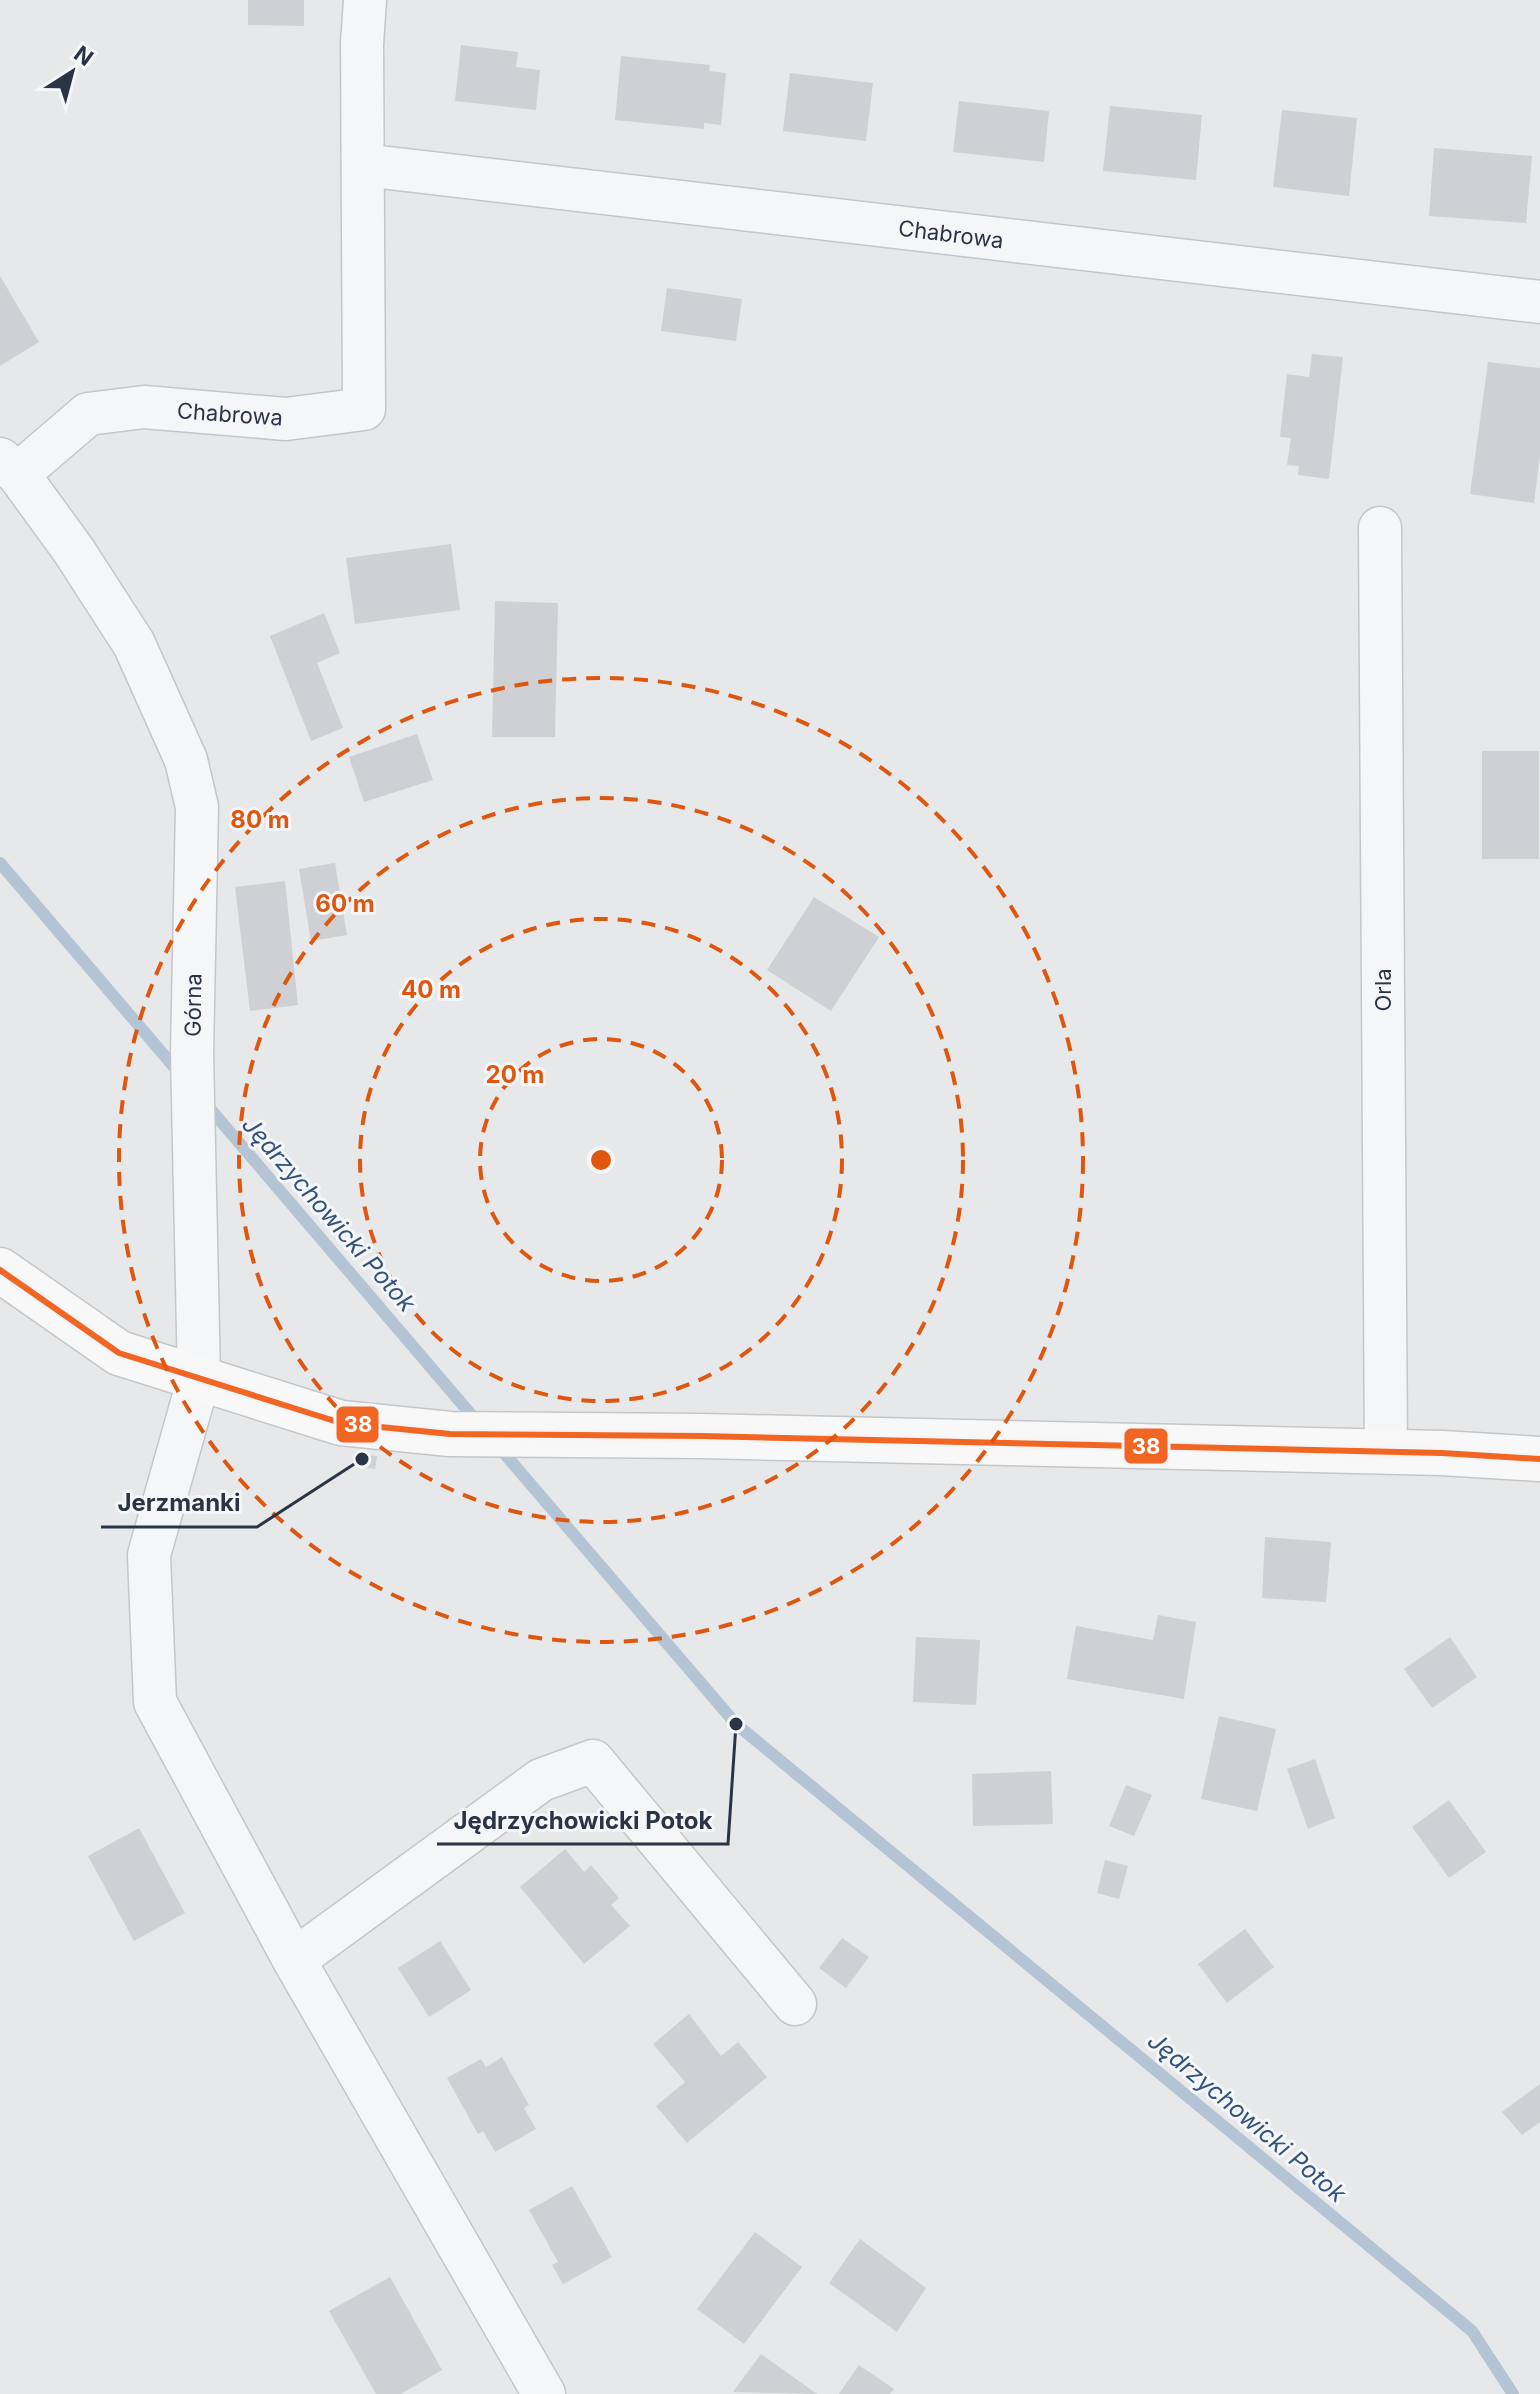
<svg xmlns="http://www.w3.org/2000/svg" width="1540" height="2394" viewBox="0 0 1540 2394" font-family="Inter,sans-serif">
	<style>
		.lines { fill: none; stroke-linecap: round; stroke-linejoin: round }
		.stream { stroke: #b4c4d5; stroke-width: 12 }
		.building { fill: #ced0d3 }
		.street-casing { stroke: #c4c6c8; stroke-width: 45 }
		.secondary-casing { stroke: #c4c6c8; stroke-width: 47 }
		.street { stroke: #f5f6f7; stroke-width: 42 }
		.secondary { stroke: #f8f8f8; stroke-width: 44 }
		.bus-1-casing { stroke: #f4f6f9; stroke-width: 12 }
		.bus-1 { stroke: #f26522; stroke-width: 6 }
		.ring { fill: none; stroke: #df570f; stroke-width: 4; stroke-dasharray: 14 10 }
		.labels { text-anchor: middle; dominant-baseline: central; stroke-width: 6; stroke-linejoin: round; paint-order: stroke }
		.street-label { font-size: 22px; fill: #2b3445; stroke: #f4f6f9 }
		.water-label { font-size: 24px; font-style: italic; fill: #34527a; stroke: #f4f6f9 }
		.centre { fill: #df570f; stroke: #f4f6f9; stroke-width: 4 }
		.ring-label { font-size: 24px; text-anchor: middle; font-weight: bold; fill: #df570f; stroke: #f4f6f9; stroke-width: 6; stroke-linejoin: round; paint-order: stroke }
		.leader { fill: none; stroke: #2b3445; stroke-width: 3 }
		.callout-dot { fill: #2b3445; stroke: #f4f6f9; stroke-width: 3 }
		.callout-label { font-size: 24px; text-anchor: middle; font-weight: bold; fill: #2b3445; stroke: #f4f6f9; stroke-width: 6; stroke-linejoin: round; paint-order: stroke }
		.line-badge { stroke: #f4f6f9; stroke-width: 3 }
		.badge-label { font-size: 22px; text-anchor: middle; font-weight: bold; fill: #fff }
	</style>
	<rect width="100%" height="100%" fill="#e6e8ea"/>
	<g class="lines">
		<path class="stream" d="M0,863L181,1075
			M206,1104L480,1425
			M497,1445L736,1724L1472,2331L1513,2394"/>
	</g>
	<path class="building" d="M248,0H304V26L248,25Z
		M461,45L518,52L516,67L540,70L536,110L455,101Z
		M621,56L710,65L709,71L726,73L721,125L704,123V129L615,120Z
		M790,73L873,83L866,141L783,131Z
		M959,101L1049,111L1044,162L953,152Z
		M1110,106L1202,115L1196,180L1103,171Z
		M1282,110L1357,118L1349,196L1273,187Z
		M1434,148L1532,156L1526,223L1429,216Z
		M0,276L39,342L0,366Z
		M667,288L742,299L736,341L661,331Z
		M1312,354L1343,357L1329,479L1298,475L1299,466L1287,465L1291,438L1280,437L1287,374L1309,377Z
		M1488,362L1540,368V455L1534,503L1470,494Z
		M451,544L460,610L355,624L346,558Z
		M495,601L558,603L555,737H492Z
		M324,613L340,653L317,663L343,728L311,741L270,636Z
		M417,734L433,780L364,802L349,757Z
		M1482,751H1539V859H1482Z
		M335,863L347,935L311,941L299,869Z
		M285,881L298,1005L250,1011L235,887Z
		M814,897L879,937L831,1011L767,970Z
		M358,1454L377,1456L375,1469L357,1466Z
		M1265,1537L1331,1542L1326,1602L1262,1598Z
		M1158,1615L1196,1622L1184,1699L1067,1679L1076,1626L1153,1640Z
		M916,1637L980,1640L976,1705L913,1702Z
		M1450,1637L1477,1677L1432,1708L1404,1669Z
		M1219,1716L1276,1729L1257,1811L1201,1799Z
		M1315,1759L1335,1818L1308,1829L1287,1769Z
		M1051,1771L1053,1824L973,1826L972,1774Z
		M1126,1785L1152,1795L1134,1836L1109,1826Z
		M1449,1800L1486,1852L1449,1878L1412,1827Z
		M139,1828L185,1913L134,1941L88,1856Z
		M565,1849L584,1872L591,1865L619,1898L611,1905L630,1926L584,1964L520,1887Z
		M1105,1860L1128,1866L1119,1899L1097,1893Z
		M1245,1929L1274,1967L1227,2003L1198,1964Z
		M842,1938L869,1957L846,1988L819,1968Z
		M440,1941L471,1990L429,2017L398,1968Z
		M689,2014L721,2056L738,2042L767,2077L687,2143L656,2106L685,2082L653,2044Z
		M502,2057L529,2105L524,2108L536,2129L495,2152L483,2131L478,2134L447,2078L481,2059L486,2067Z
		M1540,2084V2122L1522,2135L1502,2112Z
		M572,2186L612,2257L563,2284L552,2265L558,2262L529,2210Z
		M755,2232L802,2267L744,2344L697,2309Z
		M860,2239L926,2288L897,2332L829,2283Z
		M390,2277L442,2370L401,2394H376L329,2311Z
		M761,2354L817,2394L733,2392Z
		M859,2365L894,2389L890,2394H839Z"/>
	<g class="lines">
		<defs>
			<path id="street" d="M363,165L1540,302
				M0,459L18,474L74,551L134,644L186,760L197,807L192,1053L199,1378L149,1555L155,1702L294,1960L544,2394
				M18,474L88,414L144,407L286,419L364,409L362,44L365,0
				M1380,528L1386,1452
				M294,1960L541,1780L593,1761L795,2004"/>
			<path id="secondary" d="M0,1270L119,1353L341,1423L450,1434L702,1436L1442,1453L1540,1459"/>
		</defs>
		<use href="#street" class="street-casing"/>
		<use href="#secondary" class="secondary-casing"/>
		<use href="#street" class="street"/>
		<use href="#secondary" class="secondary"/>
		<defs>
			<path id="bus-1" d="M0,1270L119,1353L341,1423L450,1434L702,1436L1442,1453L1540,1459"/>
		</defs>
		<use href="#bus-1" class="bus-1-casing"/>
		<use href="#bus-1" class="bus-1"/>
	</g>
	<g class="ring">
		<circle cx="601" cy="1160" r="121"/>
		<circle cx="601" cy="1160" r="241"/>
		<circle cx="601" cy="1160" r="362"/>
		<circle cx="601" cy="1160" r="482"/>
	</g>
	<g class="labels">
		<g class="street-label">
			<text transform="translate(951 234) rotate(7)">Chabrowa</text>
			<text transform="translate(230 414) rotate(4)">Chabrowa</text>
			<text transform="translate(1383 990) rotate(-90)">Orla</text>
			<text transform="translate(193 1005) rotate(-89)">Górna</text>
		</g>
		<g class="water-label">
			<text transform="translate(329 1214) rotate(49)">Jędrzychowicki Potok</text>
			<text transform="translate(1247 2117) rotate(40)">Jędrzychowicki Potok</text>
		</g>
	</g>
	<circle cx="601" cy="1160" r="12" class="centre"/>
	<g class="ring-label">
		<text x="260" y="828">80 m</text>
		<text x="345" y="912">60 m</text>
		<text x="431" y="998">40 m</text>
		<text x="515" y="1083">20 m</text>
	</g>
	<path class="leader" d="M362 1459L257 1527H101M736 1724L728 1844H437"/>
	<g class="callout-dot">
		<circle cx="362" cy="1459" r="8"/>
		<circle cx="736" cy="1724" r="8"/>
	</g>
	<g class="callout-label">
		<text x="179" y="1511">Jerzmanki</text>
		<text x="583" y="1829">Jędrzychowicki Potok</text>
	</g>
	<g class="line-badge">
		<rect x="335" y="1405" width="45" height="39" rx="8" fill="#f26522"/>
		<rect x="1123" y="1427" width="46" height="38" rx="8" fill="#f26522"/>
	</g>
	<g class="badge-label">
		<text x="358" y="1432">38</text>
		<text x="1146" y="1454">38</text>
	</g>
	<g transform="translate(72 72) rotate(36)" stroke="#f4f6f9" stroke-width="6" paint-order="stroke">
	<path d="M0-6L14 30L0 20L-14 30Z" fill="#2b3445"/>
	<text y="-12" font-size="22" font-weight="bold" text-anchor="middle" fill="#2b3445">N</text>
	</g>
</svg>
